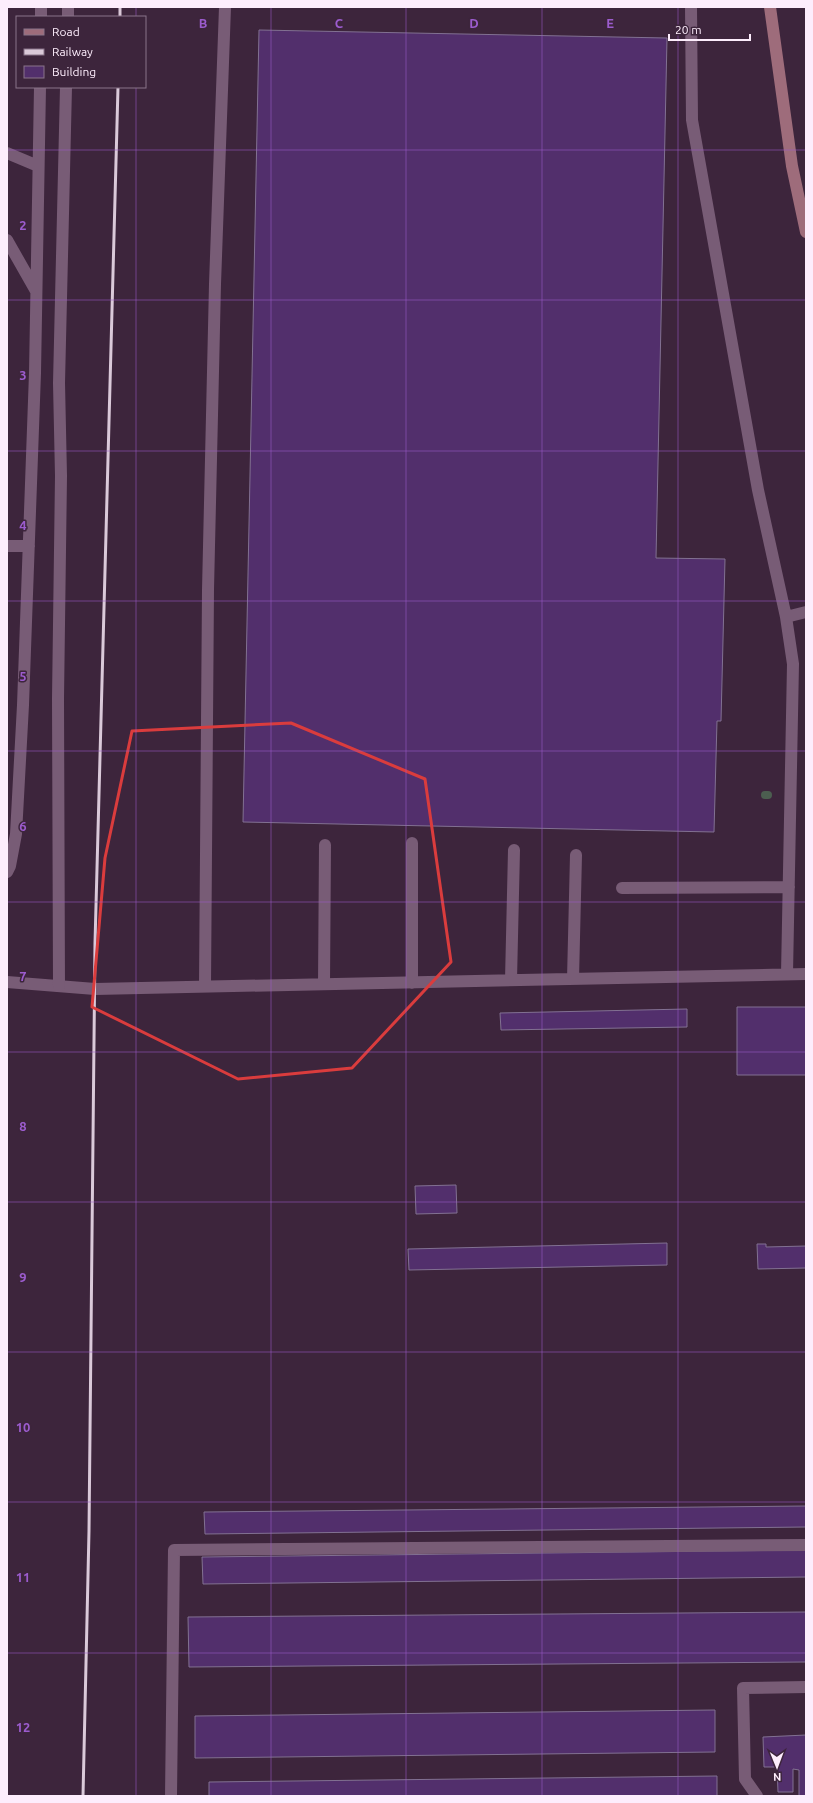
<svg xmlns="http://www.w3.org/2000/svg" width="813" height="1803" viewBox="0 0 813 1803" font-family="Ubuntu,sans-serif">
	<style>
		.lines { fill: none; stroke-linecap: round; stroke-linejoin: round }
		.stream { stroke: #4c5e50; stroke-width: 8 }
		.building { fill: #522f6c; stroke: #827192 }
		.lane { stroke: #785c76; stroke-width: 12 }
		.street { stroke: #785c76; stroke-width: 12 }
		.secondary { stroke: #9e6c7b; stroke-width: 12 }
		.rail { stroke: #dac9d9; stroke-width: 3 }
		.marked { fill: none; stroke: #da3c3d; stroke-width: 3; stroke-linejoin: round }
		.grid { fill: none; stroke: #9c5cce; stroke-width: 1; stroke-opacity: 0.55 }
		.grid-label { font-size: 13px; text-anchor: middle; font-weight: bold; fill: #9c5cce; stroke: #3d253c; stroke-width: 3; stroke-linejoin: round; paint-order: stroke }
	</style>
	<rect width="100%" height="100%" fill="#3d253c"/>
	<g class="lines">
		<path class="stream" d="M765,795H768"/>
	</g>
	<path class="building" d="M259,30L667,38L656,558L725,559L721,721H717L714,832L243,822Z
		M737,1007H806V1075H737Z
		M687,1009V1027L501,1030L500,1013Z
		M456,1185L457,1213L416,1214L415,1186Z
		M667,1243V1265L409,1270L408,1249Z
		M757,1244H766V1247L806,1246V1268L758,1269Z
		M806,1506V1527L205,1534L204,1512Z
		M806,1550V1577L203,1584L202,1557Z
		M806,1612V1662L189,1667L188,1617Z
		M715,1710V1752L195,1758V1716Z
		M806,1735V1796H799V1770L793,1769V1792H778L777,1767H764L763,1737Z
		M717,1776V1796H209V1782Z"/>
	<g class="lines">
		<path class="lane" d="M691,7L692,120L758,490L786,617L793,664L787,974
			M41,17V7
			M7,153L38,166
			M7,240L36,291
			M7,546H29
			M786,617L806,612
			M412,843V983
			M7,872L10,866L16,834L23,705L35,373L40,87
			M622,888L789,887
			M573,979L576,855
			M511,980L514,850
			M7,982L95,989L806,974
			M324,984L325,845
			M205,986L208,590L215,284L225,7
			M171,1796L174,1550L806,1545
			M757,1796L745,1779L743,1688L806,1687"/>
		<path class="street" d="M68,17V7
			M59,986L58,699L61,476L59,383L66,87"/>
		<path class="secondary" d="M770,7L792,166L806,232"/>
		<path class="rail" d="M120,17V7
			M83,1796L89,1531L95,943L118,87"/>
	</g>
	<path class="marked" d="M291,723L425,779L451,962L352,1068L238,1079L92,1007L105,858L132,731Z"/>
	<path class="grid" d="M136,7V17M271,7V1796M406,7V1796M542,7V1796M678,7V1796M136,87V1796M7,150H806M7,300H806M7,451H806M7,601H806M7,751H806M7,902H806M7,1052H806M7,1202H806M7,1352H806M7,1502H806M7,1653H806"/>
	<g class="grid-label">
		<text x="203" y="28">B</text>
		<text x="339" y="28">C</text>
		<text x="474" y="28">D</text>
		<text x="610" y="28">E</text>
		<text x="23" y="230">2</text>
		<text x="23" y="380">3</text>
		<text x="23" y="530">4</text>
		<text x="23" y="681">5</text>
		<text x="23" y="831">6</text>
		<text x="23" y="981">7</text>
		<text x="23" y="1131">8</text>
		<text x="23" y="1282">9</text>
		<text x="23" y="1432">10</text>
		<text x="23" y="1582">11</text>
		<text x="23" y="1732">12</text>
	</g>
	<rect width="813" height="1803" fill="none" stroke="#fdedfc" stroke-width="16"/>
	<rect x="16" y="16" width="130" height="72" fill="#3d253c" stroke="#8a7589"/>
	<rect x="24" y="29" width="20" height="6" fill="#9e6c7b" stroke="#8a7589"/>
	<text x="52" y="36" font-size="12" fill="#fdedfc">Road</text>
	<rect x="24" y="49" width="20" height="6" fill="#dac9d9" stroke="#8a7589"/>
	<text x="52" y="56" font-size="12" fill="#fdedfc">Railway</text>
	<rect x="24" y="66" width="20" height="12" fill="#522f6c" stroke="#8a7589"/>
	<text x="52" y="76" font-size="12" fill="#fdedfc">Building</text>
	<g transform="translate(777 1767) rotate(179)" stroke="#3d253c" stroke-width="3" paint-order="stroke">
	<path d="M0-3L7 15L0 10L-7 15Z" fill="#fdedfc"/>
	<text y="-6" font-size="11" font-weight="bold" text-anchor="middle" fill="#fdedfc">N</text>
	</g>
	<path d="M669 34v6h81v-6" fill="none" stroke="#fdedfc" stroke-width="2"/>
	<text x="675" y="34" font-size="12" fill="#fdedfc" stroke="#3d253c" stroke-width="3" paint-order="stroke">20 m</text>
</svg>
